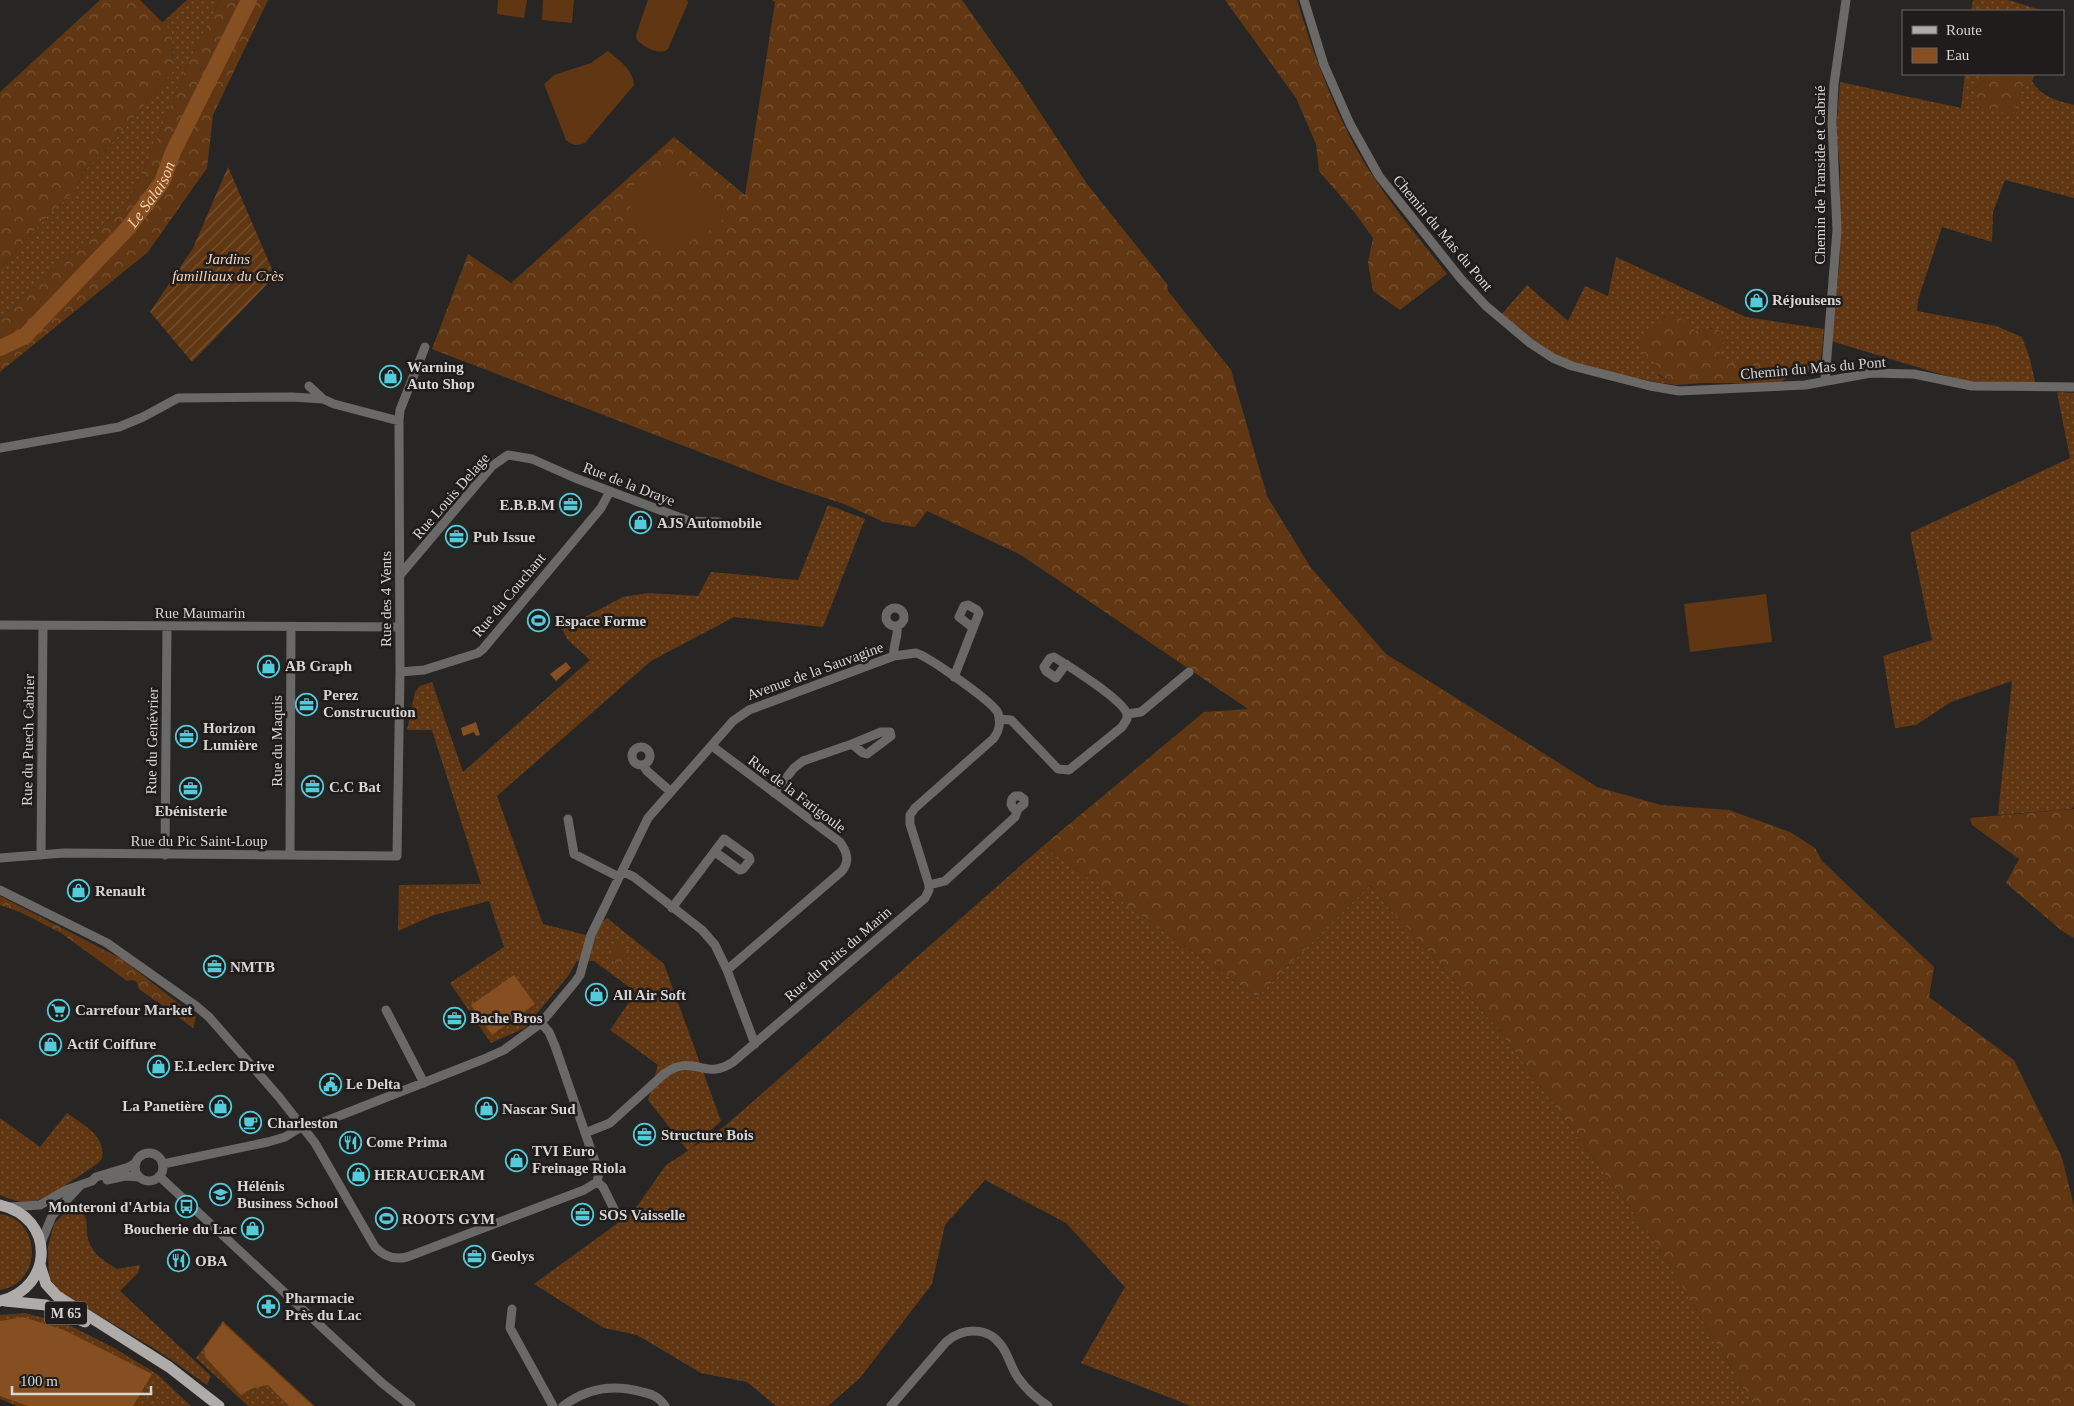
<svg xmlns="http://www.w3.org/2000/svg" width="2074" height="1406" viewBox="0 0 2074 1406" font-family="'Times New Roman',serif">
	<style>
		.grass { fill: url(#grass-dots) }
		.forest { fill: url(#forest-crowns) }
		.garden { fill: url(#garden-furrows) }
		.pitch { fill: #613713 }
		.water { fill: #854f21 }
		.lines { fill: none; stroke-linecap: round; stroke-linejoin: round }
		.river { stroke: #854f21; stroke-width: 16 }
		.minor { stroke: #6a6968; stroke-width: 9 }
		.major { stroke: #aeaba9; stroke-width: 11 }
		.labels { text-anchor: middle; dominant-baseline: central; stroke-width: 5; stroke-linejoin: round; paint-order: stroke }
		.shield { fill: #1f1c1b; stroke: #a09e9c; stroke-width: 1 }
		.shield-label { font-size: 14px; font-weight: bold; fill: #d7d6d4 }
		.street-label { font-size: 15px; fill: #d7d6d4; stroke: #1f1c1b }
		.park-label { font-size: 15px; font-style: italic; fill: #f7d5bd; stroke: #1f1c1b }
		.poi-label { font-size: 15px; font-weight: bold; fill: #d7d6d4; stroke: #1f1c1b; text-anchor: start }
		.water-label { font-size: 16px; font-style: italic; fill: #fecda8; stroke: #1f1c1b }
	</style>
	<defs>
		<pattern id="grass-dots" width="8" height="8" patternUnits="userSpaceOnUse" patternTransform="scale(1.25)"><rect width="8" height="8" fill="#613713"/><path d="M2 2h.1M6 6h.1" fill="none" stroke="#775334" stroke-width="1.8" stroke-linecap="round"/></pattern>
		<pattern id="forest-crowns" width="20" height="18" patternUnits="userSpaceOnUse" patternTransform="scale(1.25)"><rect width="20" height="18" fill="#613713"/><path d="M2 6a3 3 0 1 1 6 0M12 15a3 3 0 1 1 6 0" fill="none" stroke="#775334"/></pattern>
		<pattern id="garden-furrows" width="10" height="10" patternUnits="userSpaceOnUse" patternTransform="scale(1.25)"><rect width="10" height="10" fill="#613713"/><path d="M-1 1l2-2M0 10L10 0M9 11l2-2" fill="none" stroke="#775334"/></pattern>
	</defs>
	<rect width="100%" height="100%" fill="#282624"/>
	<path class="grass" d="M187,0H220L190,59L142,174L127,203L0,319V269L51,212L74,192L84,171L106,150L173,71L172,33L162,23Z
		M1973,0H2008L2044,11H1971Z
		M1965,74H1989L1975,89L2012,115L2023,88L2032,81C2041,97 2058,101 2074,105V198L2005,180L1993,212L1992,242L1942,227L1918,300L1917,311L1996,326L2022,337L2029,356L2036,385L1970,383L1831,341L1840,258V167L1836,133L1840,82L1961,108Z
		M1616,257L1746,317L1824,329L1820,367L1812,374L1759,361L1727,364L1718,350L1724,340L1714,328L1695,331L1666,316L1655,328V363L1658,375L1675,385C1639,379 1593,372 1560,357C1538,347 1520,330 1502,314L1527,285L1568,321L1585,286L1608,296Z
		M2057,392L2074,393V806L2072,809L1998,815L2012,681L1951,702L1916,725L1895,728L1883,656L1932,640L1910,533L2070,458Z
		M828,505L865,519L823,627L734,617L651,661L497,796L543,924L586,935L607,918L664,964L721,1121L690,1149L725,1126L1043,846L1257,997L1369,886L1500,1031L1659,1248L1754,1406H1191L1081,1363L1125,1287L1066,1223L985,1180L945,1225L932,1284L860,1378L828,1406H776L747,1382L701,1373L637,1335L604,1328L534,1284L633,1212L666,1165L688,1151L648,1100L658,1065L610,1030L636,992L594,961H577L568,976L525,1028L491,1043L450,983L504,947L489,901L434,915L398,931L399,885L481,884L432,730H407L415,692L420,686L432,682L463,772L590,660L568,640L562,629L623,597L648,593L698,596L711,572L798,580Z
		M67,1113C84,1126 106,1135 102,1159L97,1164C81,1174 48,1199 31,1202C20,1203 10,1199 0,1195V1118L40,1147Z
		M72,1205C94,1219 83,1223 89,1242C94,1255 105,1262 117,1269L140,1265L138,1273L120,1291L211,1376L207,1385L163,1354L59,1291L49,1277L48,1247L54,1224Z
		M0,1214C43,1220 42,1284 0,1290Z
		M25,1313L67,1324L114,1348L157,1374L191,1406H17L0,1399V1315Z
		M223,1321L315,1406H248L196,1358Z"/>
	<path class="forest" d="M100,0H140L172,32L173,71L106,150L84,171L74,192L51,212L0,269V92Z
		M220,0H268L213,115L207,168L148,252L0,372V319L127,203L142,174L190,59Z
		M772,0H962L1022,85L1087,184L1167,284L1168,291L1231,370L1267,496L1311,568L1386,654L1597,787L1661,805L1729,810L1790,832L1815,848L1822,861L1934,967L1929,997L2014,1060L2062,1158L2074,1206V1406H1754L1659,1248L1500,1031L1369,886L1257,997L1043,846L1204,712L1248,709L1021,555L927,511L915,527L884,522L844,504L783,484L432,349L468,254L511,283L674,137L745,195L775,2Z
		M1225,0H1297C1312,50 1330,99 1354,145C1379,191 1415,233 1447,274L1400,310L1373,291L1368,262L1373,238L1355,213L1319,171L1316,144L1296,98Z
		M1989,74H2035L2032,81L2023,88L2012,115L1978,106L1973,101L1975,89Z
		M1666,316L1679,317L1695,331L1714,328L1723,332L1724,340L1718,350L1727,363L1759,361L1787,367L1786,378L1780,383H1703L1675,385L1658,374L1655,363L1639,353L1641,341Z
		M2074,809V938L2062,931L2006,883L2019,859L1972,825L1970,818Z
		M0,896L122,959L196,1017L193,1028L139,989L136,981L131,980L127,981L61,933L22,913L0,905Z
		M617,941L632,952L621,967L606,956Z"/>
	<path class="garden" d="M228,167L275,276L192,362L150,312L193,248Z"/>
	<path class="pitch" d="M498,0H527L524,18L497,14Z
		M543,0H574L572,23L542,20Z
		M648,0H687L688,3L668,49C659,56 644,47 637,40L636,35Z
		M608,51C619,60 633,70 634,85L585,143C577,146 573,146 566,140L544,84L554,75L591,63Z
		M665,167L681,169L730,214L709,231L669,254C654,249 652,242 643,229C619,193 626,181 665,167Z
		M1766,594L1772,642L1690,652L1684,604Z"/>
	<path class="water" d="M566,662L571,668L556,681L550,674Z
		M476,722L480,735L476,736L474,732L463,736L461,728Z
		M514,975L535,1004L492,1035L471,1005Z
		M23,1317L64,1330L152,1374L133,1406H28L0,1396V1321Z
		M223,1323L313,1406H289L268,1385L253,1388L241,1395L205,1357L204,1349Z"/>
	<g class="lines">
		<path class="river" id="s1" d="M0,348L25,336L128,228L162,182L173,152L249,0"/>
		<path class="minor" d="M1304,0L1324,65L1350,124L1379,176L1461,279L1486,306L1530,343L1553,358L1572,366L1650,386L1679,391L1805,385L1871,373L1914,374L1972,386L2074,387
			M1825,381L1837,230L1832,122L1834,84L1846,0
			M309,386L323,399L334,404L399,421
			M0,448L119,427L143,417L178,398L292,397L323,399
			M400,575L492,466L508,455L532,459L575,478L689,521L719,522
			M886 617a9 9 0 1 1 18 0a9 9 0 1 1-18 0Z
			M0,625L400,627
			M894,656C892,646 899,637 897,626
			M1066,664L1056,678L1046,671L1044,667L1050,658L1054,657C1069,666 1123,700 1127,714
			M400,672L424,670L478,653L483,649L601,508L610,491
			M954,677L979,613L977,610L968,605L964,606L959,617L972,627
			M999,719L1011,720L1014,723L1058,769L1069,770L1122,727L1127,719V714L1141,712L1189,672
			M712,746L840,842C847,852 850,861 842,871L727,970
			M632 756a9 9 0 1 1 18 0a9 9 0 1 1-18 0Z
			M643,765L647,771L671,792
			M774,793L794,768L803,761L852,744L881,732H890L891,736L867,754L863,753L852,744
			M568,819L574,854L619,877
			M41,855L43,626
			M165,855L167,626
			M290,855L291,627
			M0,858L64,853L397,856L400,672L399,421L400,410L425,347
			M622,871L634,877L702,930L715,945L727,970L755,1044
			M929,885L945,881L1015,817L1018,809L1024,804V799L1020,796H1015L1012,799L1011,804L1013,808L1018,809
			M0,890L107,943L196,1006L209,1017L279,1097L315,1143L375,1247C384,1257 394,1260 407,1257L584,1190L597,1182L599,1173L555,1046L549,1032L541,1023
			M672,908L724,839L749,857L750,860L743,869L740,870L715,852
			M386,1010L424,1083
			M135 1167a14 14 0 1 1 28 0a14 14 0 1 1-28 0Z
			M163,1164L268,1142L285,1137L301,1127L321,1123L484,1059L504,1050L541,1023L575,982L580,975L591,935L648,818L733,721L749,710L894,656L916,653C929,657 993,702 998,713C1001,722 999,732 993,739L915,808L910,815V824L929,885V890L925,898L733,1062C704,1082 694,1052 664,1074L610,1123L585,1133
			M159,1176L382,1383L411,1406
			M107,1180L125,1176L139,1177
			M597,1182L603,1187L614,1209
			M10,1207L40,1205L66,1190L92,1181L96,1177L129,1167L136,1163
			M41,1243L52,1216L79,1187
			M512,1309L510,1328L553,1406
			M563,1406C587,1388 614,1384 642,1392C652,1394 659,1397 665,1406
			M891,1406L946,1342C962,1328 987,1326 1001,1345C1009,1355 1011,1369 1019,1379C1027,1390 1037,1399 1048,1406"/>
		<path class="major" d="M0,1205C55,1217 55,1287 0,1301
			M40,1265L46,1284L57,1296L169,1367L219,1406
			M5,1301L46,1305L85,1322"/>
	</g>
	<defs>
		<symbol id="shop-ring" viewBox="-11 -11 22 22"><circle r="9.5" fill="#1f1c1b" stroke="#53cbdb" stroke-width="1.5"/><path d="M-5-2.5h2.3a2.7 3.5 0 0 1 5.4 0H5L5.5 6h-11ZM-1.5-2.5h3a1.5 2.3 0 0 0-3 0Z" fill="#53cbdb"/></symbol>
		<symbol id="office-ring" viewBox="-11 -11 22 22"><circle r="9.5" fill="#1f1c1b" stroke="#53cbdb" stroke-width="1.5"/><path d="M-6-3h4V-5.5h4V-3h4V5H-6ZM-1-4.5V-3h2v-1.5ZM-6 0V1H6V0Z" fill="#53cbdb"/></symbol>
		<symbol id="stadium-ring" viewBox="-11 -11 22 22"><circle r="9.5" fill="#1f1c1b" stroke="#53cbdb" stroke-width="1.5"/><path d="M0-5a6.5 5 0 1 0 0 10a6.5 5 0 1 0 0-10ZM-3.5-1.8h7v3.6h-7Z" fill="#53cbdb"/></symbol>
		<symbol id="supermarket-ring" viewBox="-11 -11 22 22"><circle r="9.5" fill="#1f1c1b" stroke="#53cbdb" stroke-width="1.5"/><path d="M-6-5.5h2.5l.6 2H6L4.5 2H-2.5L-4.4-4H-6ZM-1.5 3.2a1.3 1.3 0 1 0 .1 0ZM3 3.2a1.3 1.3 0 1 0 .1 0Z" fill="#53cbdb"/></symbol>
		<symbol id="civic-ring" viewBox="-11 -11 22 22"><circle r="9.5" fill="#1f1c1b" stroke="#53cbdb" stroke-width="1.5"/><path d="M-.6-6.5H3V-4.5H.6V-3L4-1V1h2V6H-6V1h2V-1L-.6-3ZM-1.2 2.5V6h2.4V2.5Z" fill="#53cbdb"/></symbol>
		<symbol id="cafe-ring" viewBox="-11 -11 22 22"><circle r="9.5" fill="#1f1c1b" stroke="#53cbdb" stroke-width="1.5"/><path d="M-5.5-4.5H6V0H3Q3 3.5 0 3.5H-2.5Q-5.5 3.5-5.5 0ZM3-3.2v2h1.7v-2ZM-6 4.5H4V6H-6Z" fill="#53cbdb"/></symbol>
		<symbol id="restaurant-ring" viewBox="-11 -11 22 22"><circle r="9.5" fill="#1f1c1b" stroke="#53cbdb" stroke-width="1.5"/><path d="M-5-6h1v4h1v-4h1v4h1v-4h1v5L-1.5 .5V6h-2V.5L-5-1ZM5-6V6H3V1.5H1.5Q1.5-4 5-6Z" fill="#53cbdb"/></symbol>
		<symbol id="school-ring" viewBox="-11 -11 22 22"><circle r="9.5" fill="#1f1c1b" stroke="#53cbdb" stroke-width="1.5"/><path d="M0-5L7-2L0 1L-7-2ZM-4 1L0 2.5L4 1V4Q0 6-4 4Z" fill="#53cbdb"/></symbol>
		<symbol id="bus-ring" viewBox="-11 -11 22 22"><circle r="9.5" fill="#1f1c1b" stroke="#53cbdb" stroke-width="1.5"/><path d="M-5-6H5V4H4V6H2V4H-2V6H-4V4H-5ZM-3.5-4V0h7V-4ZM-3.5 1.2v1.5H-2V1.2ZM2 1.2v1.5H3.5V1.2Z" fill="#53cbdb"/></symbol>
		<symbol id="pharmacy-ring" viewBox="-11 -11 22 22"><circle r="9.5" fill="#1f1c1b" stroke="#53cbdb" stroke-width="1.5"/><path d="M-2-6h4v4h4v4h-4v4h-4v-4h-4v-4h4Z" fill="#53cbdb"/></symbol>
	</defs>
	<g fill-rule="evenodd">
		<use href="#shop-ring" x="1744" y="288" width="25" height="25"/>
		<use href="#shop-ring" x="378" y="364" width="25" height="25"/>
		<use href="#office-ring" x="558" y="492" width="25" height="25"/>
		<use href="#shop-ring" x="628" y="510" width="25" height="25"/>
		<use href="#office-ring" x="444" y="524" width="25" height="25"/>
		<use href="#stadium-ring" x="526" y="608" width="25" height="25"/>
		<use href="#shop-ring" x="256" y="654" width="25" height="25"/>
		<use href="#office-ring" x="294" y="692" width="25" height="25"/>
		<use href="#office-ring" x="174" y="724" width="25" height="25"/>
		<use href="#office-ring" x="300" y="774" width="25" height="25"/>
		<use href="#office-ring" x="178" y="776" width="25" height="25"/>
		<use href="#shop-ring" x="66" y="878" width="25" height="25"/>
		<use href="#office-ring" x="202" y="954" width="25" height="25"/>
		<use href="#shop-ring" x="584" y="982" width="25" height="25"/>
		<use href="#supermarket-ring" x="46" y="998" width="25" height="25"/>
		<use href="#office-ring" x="442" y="1006" width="25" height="25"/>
		<use href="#shop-ring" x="38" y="1032" width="25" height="25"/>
		<use href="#shop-ring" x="146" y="1054" width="25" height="25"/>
		<use href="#civic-ring" x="318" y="1072" width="25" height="25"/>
		<use href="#shop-ring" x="208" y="1094" width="25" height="25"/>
		<use href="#shop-ring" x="474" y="1096" width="25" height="25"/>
		<use href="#cafe-ring" x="238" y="1110" width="25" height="25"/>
		<use href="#office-ring" x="632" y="1122" width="25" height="25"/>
		<use href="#restaurant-ring" x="338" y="1130" width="25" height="25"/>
		<use href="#shop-ring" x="504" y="1148" width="25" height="25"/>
		<use href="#shop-ring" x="346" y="1162" width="25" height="25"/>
		<use href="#school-ring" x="208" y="1182" width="25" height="25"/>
		<use href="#bus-ring" x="174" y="1194" width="25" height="25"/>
		<use href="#office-ring" x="570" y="1202" width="25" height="25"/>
		<use href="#stadium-ring" x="374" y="1206" width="25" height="25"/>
		<use href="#shop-ring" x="240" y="1216" width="25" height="25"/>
		<use href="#office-ring" x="462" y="1244" width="25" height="25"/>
		<use href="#restaurant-ring" x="166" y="1248" width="25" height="25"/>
		<use href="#pharmacy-ring" x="256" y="1294" width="25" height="25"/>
	</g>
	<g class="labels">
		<rect class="shield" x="45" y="1301.5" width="42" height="23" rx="4"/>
		<g class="shield-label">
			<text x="66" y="1313">M 65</text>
		</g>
		<g class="street-label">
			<text transform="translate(1820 175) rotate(-90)">Chemin de Transide et Cabrié</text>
			<text transform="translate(1443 233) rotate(50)">Chemin du Mas du Pont</text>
			<text transform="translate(1813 368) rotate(-5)">Chemin du Mas du Pont</text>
			<text transform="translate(629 484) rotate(21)">Rue de la Draye</text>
			<text transform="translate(451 496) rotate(-49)">Rue Louis Delage</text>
			<text transform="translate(509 595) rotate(-50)">Rue du Couchant</text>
			<text transform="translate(386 599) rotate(-90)">Rue des 4 Vents</text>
			<text x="200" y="613">Rue Maumarin</text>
			<text transform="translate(815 671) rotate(-20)">Avenue de la Sauvagine</text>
			<text transform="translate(28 740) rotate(-89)">Rue du Puech Cabrier</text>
			<text transform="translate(152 741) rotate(-89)">Rue du Genévrier</text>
			<text transform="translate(277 741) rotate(-90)">Rue du Maquis</text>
			<text transform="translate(797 794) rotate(37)">Rue de la Farigoule</text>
			<text x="199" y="841">Rue du Pic Saint-Loup</text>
			<text transform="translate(838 954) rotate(-41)">Rue du Puits du Marin</text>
		</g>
		<g class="park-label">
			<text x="228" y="259">Jardins<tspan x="228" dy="17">familliaux du Crès</tspan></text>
		</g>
		<g class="poi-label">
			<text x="1772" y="300">Réjouisens</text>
			<text x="407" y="367">Warning<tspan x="407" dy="17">Auto Shop</tspan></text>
			<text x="555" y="505" text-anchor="end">E.B.B.M</text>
			<text x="657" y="523">AJS Automobile</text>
			<text x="473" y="537">Pub Issue</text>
			<text x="555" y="621">Espace Forme</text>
			<text x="285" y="666">AB Graph</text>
			<text x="323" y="695">Perez<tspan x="323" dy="17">Construcution</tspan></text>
			<text x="203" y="728">Horizon<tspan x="203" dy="17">Lumière</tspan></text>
			<text x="329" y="787">C.C Bat</text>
			<text x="191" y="811" text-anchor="middle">Ebénisterie</text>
			<text x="95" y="891">Renault</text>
			<text x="230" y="967">NMTB</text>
			<text x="613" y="995">All Air Soft</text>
			<text x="75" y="1010">Carrefour Market</text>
			<text x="470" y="1018">Bache Bros</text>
			<text x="67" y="1044">Actif Coiffure</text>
			<text x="174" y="1066">E.Leclerc Drive</text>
			<text x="346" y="1084">Le Delta</text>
			<text x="204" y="1106" text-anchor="end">La Panetière</text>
			<text x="502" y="1109">Nascar Sud</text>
			<text x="267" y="1123">Charleston</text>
			<text x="661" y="1135">Structure Bois</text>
			<text x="366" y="1142">Come Prima</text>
			<text x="532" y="1151">TVI Euro<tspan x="532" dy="17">Freinage Riola</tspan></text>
			<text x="374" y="1175">HERAUCERAM</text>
			<text x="237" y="1186">Hélénis<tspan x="237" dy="17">Business School</tspan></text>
			<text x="170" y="1207" text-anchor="end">Monteroni d'Arbia</text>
			<text x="599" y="1215">SOS Vaisselle</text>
			<text x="402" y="1219">ROOTS GYM</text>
			<text x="237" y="1229" text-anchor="end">Boucherie du Lac</text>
			<text x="491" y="1256">Geolys</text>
			<text x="195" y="1261">OBA</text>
			<text x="285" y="1298">Pharmacie<tspan x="285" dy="17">Près du Lac</tspan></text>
		</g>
		<g class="water-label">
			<text stroke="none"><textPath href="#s1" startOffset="218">Le Salaison</textPath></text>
		</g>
	</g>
	<rect x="1902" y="10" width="162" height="65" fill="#1f1c1b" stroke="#696665"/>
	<rect x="1912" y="26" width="25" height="8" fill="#aeaba9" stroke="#696665"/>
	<text x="1946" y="35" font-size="15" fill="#d7d6d4">Route</text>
	<rect x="1912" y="48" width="25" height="15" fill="#854f21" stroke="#696665"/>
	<text x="1946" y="60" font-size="15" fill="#d7d6d4">Eau</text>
	<path d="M12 1386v8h139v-8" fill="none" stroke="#d7d6d4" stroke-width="2.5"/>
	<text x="20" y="1386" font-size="15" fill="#d7d6d4" stroke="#1f1c1b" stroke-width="4" paint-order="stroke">100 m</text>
</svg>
